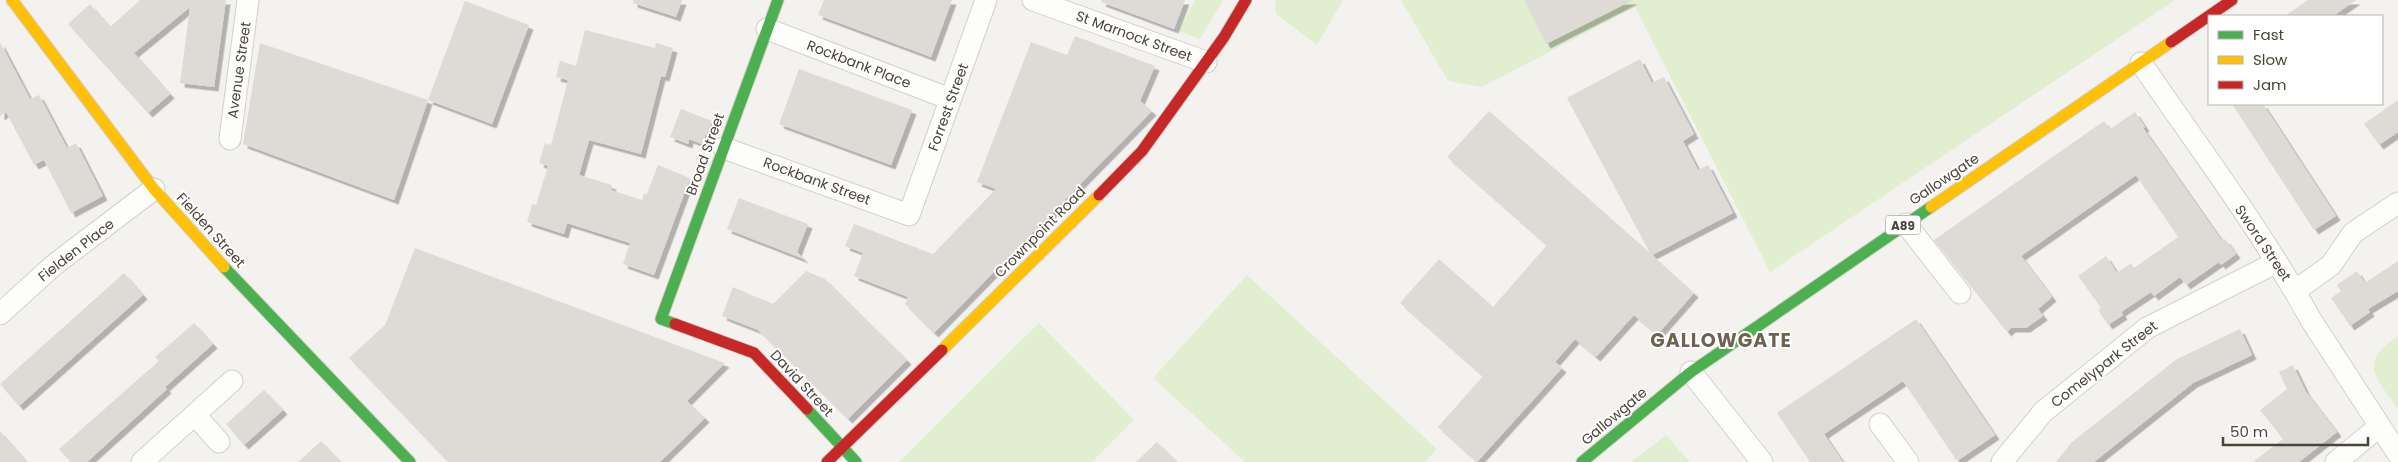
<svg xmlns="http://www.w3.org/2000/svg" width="2398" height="462" viewBox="0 0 2398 462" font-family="Poppins,sans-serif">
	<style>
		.green { fill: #e1eecf }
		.building { fill: #dedbd6; filter: url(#shadow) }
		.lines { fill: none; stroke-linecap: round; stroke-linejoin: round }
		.street-casing { stroke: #d2d0cb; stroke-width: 23 }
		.fast-casing { stroke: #d3cfc5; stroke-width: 13 }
		.slow-casing { stroke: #d3cfc5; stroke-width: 13 }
		.jam-casing { stroke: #d3cfc5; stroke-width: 13 }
		.street { stroke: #fdfdfc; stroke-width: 21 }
		.fast { stroke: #4caf50; stroke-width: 11 }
		.slow { stroke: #ffc107; stroke-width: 11 }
		.jam { stroke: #c62828; stroke-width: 11 }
		.labels { text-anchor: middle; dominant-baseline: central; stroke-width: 4; stroke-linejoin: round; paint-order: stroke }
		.shield { fill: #fff; stroke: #817c74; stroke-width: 1 }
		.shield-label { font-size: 12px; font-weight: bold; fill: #4b4439 }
		.street-label { font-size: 14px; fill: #4b4439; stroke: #fff }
		.district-label { font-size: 19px; font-weight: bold; letter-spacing: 1px; fill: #6e6250; stroke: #fff }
	</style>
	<defs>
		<filter id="shadow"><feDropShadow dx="4.5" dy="4.5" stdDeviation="0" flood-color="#0004"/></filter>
	</defs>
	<rect width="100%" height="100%" fill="#f4f2ee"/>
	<path class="green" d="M1195,0H1223L1200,39L1179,31Z
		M1275,0H1343L1317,45L1276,14Z
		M1401,0H2175L1770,272L1635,7L1482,87L1448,81Z
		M1247,275L1437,449L1425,462H1245L1153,378Z
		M1039,323L1134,420L1092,462H899Z
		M2398,336V409C2376,377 2357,363 2398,336Z
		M1666,435L1690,462H1631Z"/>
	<path class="building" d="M140,0H226L214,87L180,83L190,7L134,53L170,94L148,113L68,24L90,4L110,27Z
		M633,0H682L676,17L633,3Z
		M824,0H952L931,57L818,15Z
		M1102,0H1185L1174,29L1101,2Z
		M1524,0H1633L1546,44Z
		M2308,0H2356L2333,16H2285Z
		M465,1L529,25L492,124L428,100Z
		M585,30L655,48L656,43L673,48L665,77L661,76L641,154L589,140L579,175L612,185L611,190L642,200L644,193L647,194L658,165L690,178L654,275L623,264L630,243L567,223L564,234L527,222L532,204L536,205L548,166L539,163L545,143L551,145L568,80L556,77L560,61L576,66Z
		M1075,36L1155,66L1140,101L1152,111L934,333L905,304L908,297L854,276L863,253L845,246L854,224L933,254L996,189L977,182L1031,42L1067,55Z
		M0,42L30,99L39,95L67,148L76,143L103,196L71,213L44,160L34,165L6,112L0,116Z
		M260,43L428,100L394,200L243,144Z
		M1640,59L1652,83L1664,77L1694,134L1683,141L1698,170L1708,165L1733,213L1652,255L1694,293L1657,335L1634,315L1596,357L1575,339L1555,362L1562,368L1477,462L1438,427L1483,376L1400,303L1439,259L1493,307L1547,245L1447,157L1489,111L1650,253L1567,98Z
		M799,69L912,110L891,165L779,124Z
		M2398,100V132L2379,145L2364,124Z
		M2232,104H2263L2336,216L2314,230Z
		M681,109L712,121L702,144L689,139L688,144L670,137Z
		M2135,112L2145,127L2143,128L2222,241L2225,239L2236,254L2221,265L2219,262L2186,285L2180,277L2154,296L2151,292L2121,312L2123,315L2108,325L2098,310L2101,308L2078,276L2106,256L2117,273L2131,263L2134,268L2178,237L2136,175L2021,256L2052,297L2038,309L2043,316L2026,328H2011L2007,332L1934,240L2104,121L2110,129Z
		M739,198L808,224L797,252L804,259L727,229Z
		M415,248L725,363L687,401L705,418L660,462H448L349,358L385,325Z
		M2398,261V291L2368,309L2370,312L2350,326L2331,298L2341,291L2337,285L2357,271L2365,283Z
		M806,271L825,279L907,360L848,419L758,330L722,316L733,287L773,304Z
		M124,273L143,295L19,406L0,384Z
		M1916,319L1995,435L1957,461L1903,381L1824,434L1843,462H1810L1777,413Z
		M194,323L213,344L165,387L167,389L87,462H71L59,449L159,361L155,357Z
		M2240,329L2252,355L2193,383L2094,462H2056L2072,442L2177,359Z
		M2293,365L2306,392L2337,432L2299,462H2253L2283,439L2260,410L2287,389L2279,372Z
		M264,390L283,410L244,445L226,424Z
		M0,431L27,462H0Z
		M321,441L341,462H298Z
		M1157,442L1177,462H1136Z"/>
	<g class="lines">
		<defs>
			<path id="street" d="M1033,0L1206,62
				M767,29L950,99
				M2141,63C2199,148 2262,231 2311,320L2398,454
				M230,139L248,0
				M724,148L909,215L986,0
				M1906,224L1960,293
				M2295,291L2331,265L2353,233L2398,203
				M0,314L54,265L154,189
				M1691,372L1762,462
				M195,415L219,442
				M1880,424L1908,462
				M142,462L232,381
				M2002,462L2043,412L2147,328L2277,262
				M2336,462L2380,426"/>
			<path id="fast" d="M224,267L410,462
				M675,324L661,319L778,0
				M807,409L856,462
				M1582,462L1691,372L1931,207"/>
			<path id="slow" d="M12,0L154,189L224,267
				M1931,207L2171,42
				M942,350L1099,195"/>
			<path id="jam" d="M2171,42L2232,0
				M1099,195L1142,151L1224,37L1246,0
				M675,324L754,353L807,409
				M827,462L942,350"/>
		</defs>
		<use href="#street" class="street-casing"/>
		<use href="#fast" class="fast-casing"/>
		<use href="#slow" class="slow-casing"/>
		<use href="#jam" class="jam-casing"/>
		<use href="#street" class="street"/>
		<use href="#fast" class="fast"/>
		<use href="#slow" class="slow"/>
		<use href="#jam" class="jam"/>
	</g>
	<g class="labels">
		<rect class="shield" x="1885.5" y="215.5" width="35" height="19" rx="4"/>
		<g class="shield-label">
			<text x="1903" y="225">A89</text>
		</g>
		<g class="street-label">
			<text transform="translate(1134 36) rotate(20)">St Marnock Street</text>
			<text transform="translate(859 64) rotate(21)">Rockbank Place</text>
			<text transform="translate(239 70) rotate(-82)">Avenue Street</text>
			<text transform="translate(948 107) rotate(-70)">Forrest Street</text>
			<text transform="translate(705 154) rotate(-70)">Broad Street</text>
			<text transform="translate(1944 179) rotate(-34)">Gallowgate</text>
			<text transform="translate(817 181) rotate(20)">Rockbank Street</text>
			<text transform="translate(211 230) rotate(48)">Fielden Street</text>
			<text transform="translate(1040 232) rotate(-45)">Crownpoint Road</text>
			<text transform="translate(2263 243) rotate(56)">Sword Street</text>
			<text transform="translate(76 250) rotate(-38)">Fielden Place</text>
			<text transform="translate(2104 364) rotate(-38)">Comelypark Street</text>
			<text transform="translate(802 383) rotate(47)">David Street</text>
			<text transform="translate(1614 416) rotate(-40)">Gallowgate</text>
		</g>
		<g class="district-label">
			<text x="1721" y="340">GALLOWGATE</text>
		</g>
	</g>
	<rect x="2208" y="15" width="175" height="90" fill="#ffffff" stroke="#b7b4b0"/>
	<rect x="2218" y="31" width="25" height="8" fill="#4caf50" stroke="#b7b4b0"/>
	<text x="2253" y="40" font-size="15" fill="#4b4439">Fast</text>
	<rect x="2218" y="56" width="25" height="8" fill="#ffc107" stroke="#b7b4b0"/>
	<text x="2253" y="65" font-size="15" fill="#4b4439">Slow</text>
	<rect x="2218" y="81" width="25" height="8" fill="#c62828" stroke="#b7b4b0"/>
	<text x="2253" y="90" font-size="15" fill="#4b4439">Jam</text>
	<path d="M2223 437v8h145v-8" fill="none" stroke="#4b4439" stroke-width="2.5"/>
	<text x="2230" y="437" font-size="15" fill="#4b4439" stroke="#ffffff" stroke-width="4" paint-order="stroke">50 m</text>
</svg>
